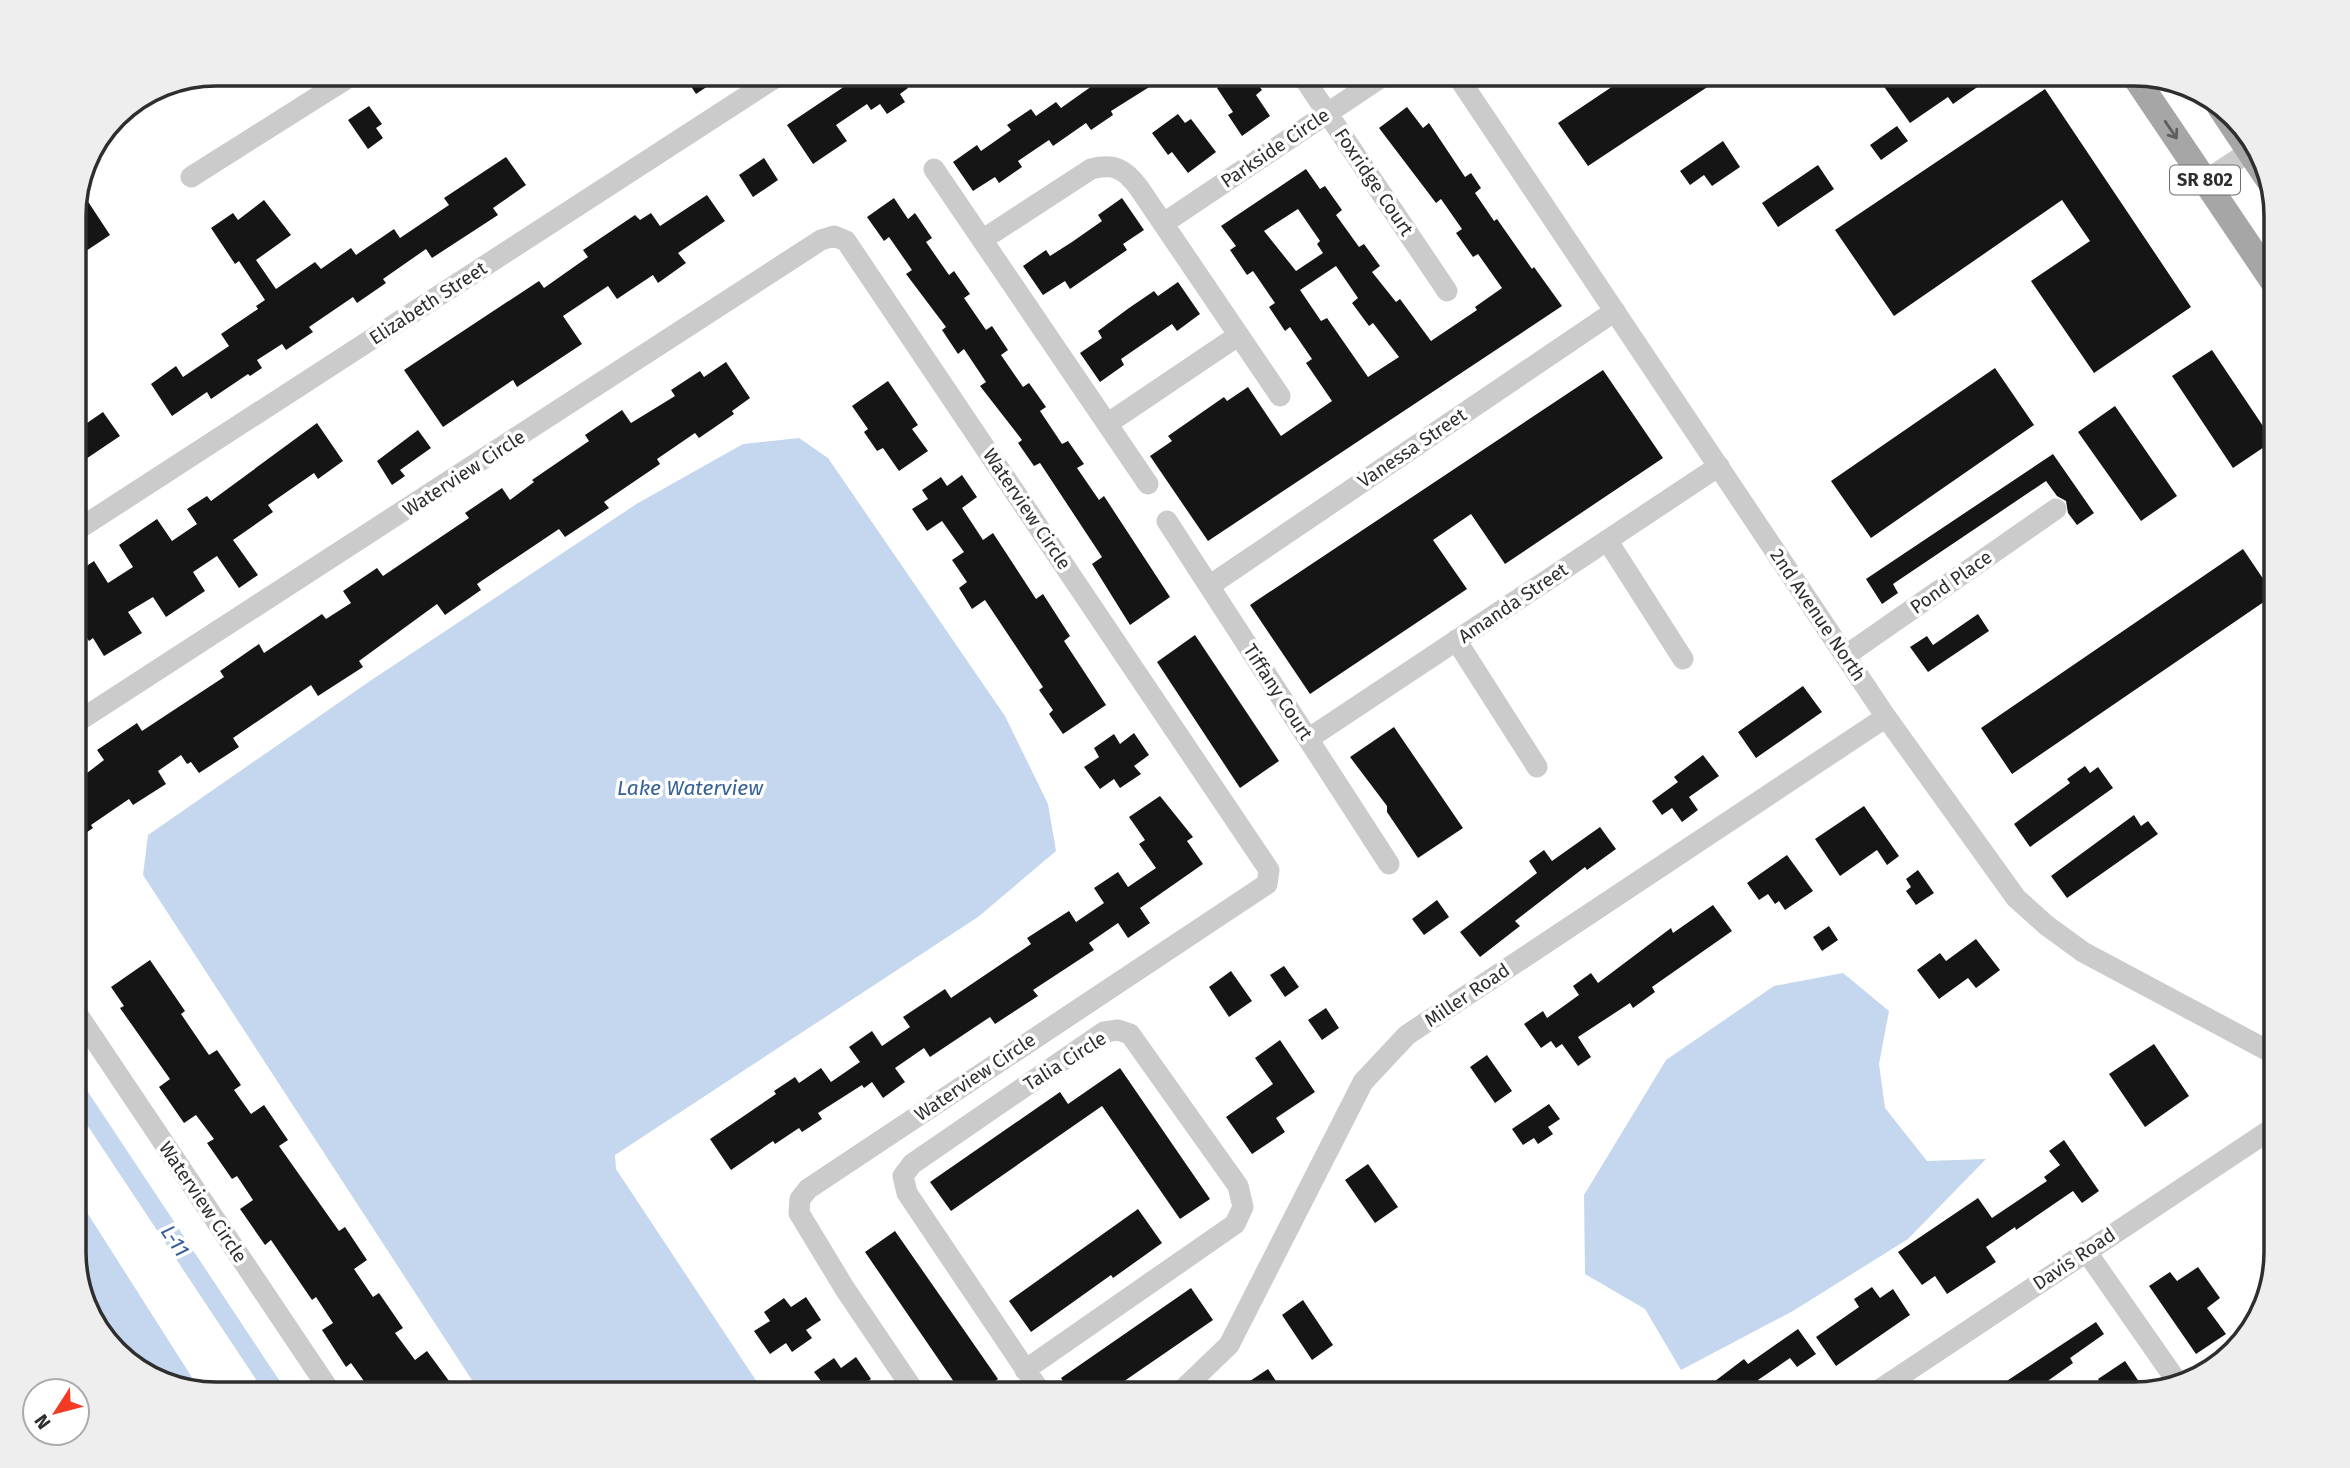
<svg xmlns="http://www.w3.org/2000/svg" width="2350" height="1468" viewBox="0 0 2350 1468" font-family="'Fira Sans',sans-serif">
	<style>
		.water { fill: #c5d7ee }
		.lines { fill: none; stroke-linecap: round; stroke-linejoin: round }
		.canal { stroke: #c5d7ee; stroke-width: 19 }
		.building { fill: #151515; fill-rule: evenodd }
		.minor { stroke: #cbcbcb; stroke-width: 21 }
		.major { stroke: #a6a6a6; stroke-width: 26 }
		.oneway { stroke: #5e5e5e }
		.labels { text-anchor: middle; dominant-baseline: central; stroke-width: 7; stroke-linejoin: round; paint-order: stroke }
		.shield { fill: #fff; stroke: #6d6d6d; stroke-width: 2 }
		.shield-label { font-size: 18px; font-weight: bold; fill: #2e2e2e }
		.street-label { font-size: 19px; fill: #2e2e2e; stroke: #fff }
		.water-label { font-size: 21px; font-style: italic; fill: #366096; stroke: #fff }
		.rim { fill: none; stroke: #2e2e2e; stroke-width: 3.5 }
	</style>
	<rect width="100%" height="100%" fill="#fff"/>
	<path class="water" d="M799,438L828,458L1005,716L1048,804L1056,851L978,917L615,1155L616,1169L765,1394H481L143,875L148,835L370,681L638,503L743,444Z
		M1843,973L1889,1011L1879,1064L1885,1108L1927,1161L1986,1159L1908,1239L1793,1311L1681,1370L1645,1309L1585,1274L1584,1195L1666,1060L1774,986Z
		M74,1192L200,1390L144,1375L93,1324L74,1261Z"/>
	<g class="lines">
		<path class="canal" d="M74,1088L277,1394"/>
	</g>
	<path class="building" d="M683,74H726L696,94Z
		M863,74H872L880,85L898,74L908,88L900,94L905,102L887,114L880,104L871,110L867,104L836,125L847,141L813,164L787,125Z
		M1098,74H1170L1111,111L1113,115L1091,130L1086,123L1053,146L1049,140L1018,161L1022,167L999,183L995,177L973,191L953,162L977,145L981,151L1011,130L1007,125L1031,109L1036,116L1056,102L1061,108L1092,86L1088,80Z
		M1238,74H1250L1262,90L1256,95L1270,116L1242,136L1228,115L1233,112L1217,88Z
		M1631,74H1727L1588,166L1558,123Z
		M1875,74H1996L1953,104L1948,97L1910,123Z
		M2045,89L2191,307L2094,373L2031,281L2090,241L2062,200L1894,316L1835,230Z
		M369,106L382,124L376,128L383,138L368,149L348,120Z
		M1407,107L1423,128L1429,123L1465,177L1471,173L1481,188L1475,193L1494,221L1497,219L1532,269L1534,267L1562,306L1208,541L1150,456L1172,441L1168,436L1224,397L1227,401L1248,387L1281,436L1332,401L1306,363L1312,359L1290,327L1285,331L1269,307L1275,303L1253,271L1247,275L1230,250L1236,246L1221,226L1306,169L1320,189L1325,186L1342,210L1336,215L1359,247L1364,244L1380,266L1372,272L1396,302L1400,299L1431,341L1477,310L1475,307L1502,288L1478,254L1473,257L1456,233L1462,229L1441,199L1436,203L1379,128ZM1298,209L1320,241L1317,244L1323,253L1296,271L1264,231ZM1336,266L1358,298L1352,303L1369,326L1373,323L1399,357L1368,377L1327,318L1321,321L1300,290Z
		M1178,114L1185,123L1191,119L1216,152L1188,173L1172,152L1168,155L1152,133Z
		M1897,126L1908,141L1881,160L1870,145Z
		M1723,141L1740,167L1712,186L1704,175L1690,185L1680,171Z
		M506,157L526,185L493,208L498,215L432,258L426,249L383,279L386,283L357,303L353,297L309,327L313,332L286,350L282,344L257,360L262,368L250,376L248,374L211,399L207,392L172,416L151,384L176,366L183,377L229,346L221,334L258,309L256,306L265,300L239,261L235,264L211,228L233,213L238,220L264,200L291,235L256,260L276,289L315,262L321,269L351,248L356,255L394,229L400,238L449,205L444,198Z
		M764,158L778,180L753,197L739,175Z
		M1818,165L1834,189L1778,227L1762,203Z
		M707,195L725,221L678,253L686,263L658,283L653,275L617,299L608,286L563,316L582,344L517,387L513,380L443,427L404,370L539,281L544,288L588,257L583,250L635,215L640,220L651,213L660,226Z
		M85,197L110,235L74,259V207Z
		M894,198L908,219L915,213L932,238L926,242L949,275L954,271L970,294L964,298L986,330L992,326L1008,350L1001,355L1023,387L1029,383L1046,407L1040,411L1062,444L1068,441L1084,464L1077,468L1099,500L1104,496L1170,597L1130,625L1092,564L1102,557L1040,463L1034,466L1018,443L1022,440L980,386L986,382L964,349L958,354L942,330L946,327L906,274L912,270L889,237L884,241L867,217Z
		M1122,198L1144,230L1123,244L1127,250L1070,289L1065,281L1043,295L1023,266L1046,250L1050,256L1072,242L1102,221L1098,215Z
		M1178,282L1200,314L1177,331L1172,324L1121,359L1124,365L1100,382L1080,353L1102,338L1098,331L1129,308L1154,291L1158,296Z
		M2212,350L2273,441L2233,468L2172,376Z
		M726,362L750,398L732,411L734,414L699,438L695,433L657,459L660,464L604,502L609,508L565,537L559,529L477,584L481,590L445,615L437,604L359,661L363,667L318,696L311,685L233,738L239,747L199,773L191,762L187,764L181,755L158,771L166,784L133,805L129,799L91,825L93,828L74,841V783L104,760L97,750L137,723L142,731L224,677L220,671L259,644L264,653L322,614L326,619L351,603L343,591L377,568L383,576L469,518L465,513L502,488L510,500L534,482L532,480L589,441L585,435L622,410L631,423L675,396L671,390L700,371L704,377Z
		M1995,368L2034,425L1871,538L1831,481Z
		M1603,370L1663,458L1505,564L1471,514L1433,540L1467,589L1310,694L1250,605Z
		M888,381L918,425L912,429L928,451L899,471L883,448L877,451L864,432L868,429L852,406Z
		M2115,406L2177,496L2141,521L2078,432Z
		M103,412L120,436L74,467V432Z
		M317,423L343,461L318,479L314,473L268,505L273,512L233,540L258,575L239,588L217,556L193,572L205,591L166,617L153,597L128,612L142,633L104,656L93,638L89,641L74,618V578L84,572L82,569L94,561L108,583L133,567L119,545L157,519L172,541L197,524L187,509L207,496L211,501Z
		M418,430L431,448L400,470L405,476L392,485L377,461Z
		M2053,454L2094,513L2077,525L2068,513L2066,501L2057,496L2046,481L1893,584L1898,593L1882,604L1866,579Z
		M962,475L977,497L962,508L983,540L993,533L1036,599L1043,594L1070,636L1064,641L1106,705L1063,734L1049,714L1053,710L1039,690L1043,687L985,600L972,609L959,588L967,582L952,560L964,552L942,521L927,531L912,509L928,499L922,490L941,477L947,486Z
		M2243,549L2274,595L2012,774L1981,728Z
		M1978,614L1989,631L1928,672L1910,647L1927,636L1933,645Z
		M1195,635L1279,761L1240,788L1157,662Z
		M1803,686L1822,712L1756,758L1738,732Z
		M1394,727L1463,828L1418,858L1387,812V806L1350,757Z
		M1134,733L1149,755L1134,766L1141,774L1120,788L1114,779L1100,789L1084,767L1099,757L1094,748L1114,734L1120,744Z
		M1703,755L1719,776L1689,797L1698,810L1682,822L1672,808L1662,815L1652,801L1678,782L1674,777Z
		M2085,766L2090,773L2098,767L2113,788L2030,847L2014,824L2070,783L2067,779Z
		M1160,796L1193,837L1187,841L1203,864L1140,908L1150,923L1128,938L1118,923L1089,943L1094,950L1033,990L1038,996L995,1024L990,1017L930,1057L924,1048L895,1068L905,1082L883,1098L872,1082L864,1088L862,1085L818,1113L822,1119L802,1132L799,1128L775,1144L773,1141L731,1170L710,1139L776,1094L774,1091L795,1077L799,1083L821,1068L831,1082L860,1062L849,1047L872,1031L882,1046L910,1027L903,1017L945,989L951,998L1031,944L1027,938L1069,911L1076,922L1104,903L1094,888L1118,872L1128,887L1156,868L1139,844L1145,840L1129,817Z
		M1864,806L1899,856L1887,865L1877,850L1840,876L1815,839Z
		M2134,815L2141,826L2148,821L2158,834L2067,898L2051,876Z
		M1600,827L1616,849L1587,870L1585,867L1515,921L1520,926L1480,957L1460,932L1537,873L1529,861L1544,850L1552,861Z
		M1787,855L1813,891L1785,910L1779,901L1775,904L1768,894L1759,900L1747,883Z
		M1918,870L1934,893L1916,905L1906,891L1911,887L1906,879Z
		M1437,900L1449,917L1424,935L1412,919Z
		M1713,905L1732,931L1652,987L1655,992L1633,1008L1630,1003L1578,1037L1591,1057L1578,1066L1562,1044L1556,1048L1551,1041L1541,1048L1524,1024L1543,1011L1547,1018L1579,995L1573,986L1591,973L1598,983L1671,928L1673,933Z
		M1829,926L1838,940L1822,951L1813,937Z
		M1976,939L2000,970L1976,988L1968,978L1939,999L1917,970L1940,953L1946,961Z
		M150,960L185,1011L181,1014L209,1055L217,1050L241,1085L234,1090L251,1114L264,1105L288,1140L279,1146L339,1231L345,1227L367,1260L354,1269L373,1297L379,1293L403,1328L395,1333L415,1360L427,1351L452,1385L438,1395H374L351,1363L346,1367L322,1330L333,1323L316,1297L312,1300L271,1240L265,1245L240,1209L253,1200L237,1176L232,1179L207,1143L214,1139L196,1115L184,1123L159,1087L170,1079L120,1008L124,1006L111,987Z
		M1284,966L1299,987L1285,997L1270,975Z
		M1231,971L1252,1001L1229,1017L1209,987Z
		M1326,1008L1339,1028L1322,1040L1308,1020Z
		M1280,1040L1315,1092L1276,1118L1285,1132L1252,1154L1226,1117L1273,1084L1255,1058Z
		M2154,1044L2189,1096L2145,1127L2109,1074Z
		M1487,1055L1512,1091L1495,1103L1470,1067Z
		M1120,1068L1210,1199L1180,1219L1102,1106L951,1211L930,1182L1060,1092L1068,1104Z
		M1549,1104L1560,1119L1548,1127L1553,1134L1538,1144L1534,1138L1523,1145L1512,1129Z
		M2064,1140L2099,1191L2082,1203L2073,1191L2016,1230L2015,1227L1986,1247L1996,1262L1947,1294L1935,1276L1922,1285L1898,1252L1978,1198L1992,1218L2047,1181L2044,1177L2060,1165L2049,1151Z
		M1368,1164L1398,1207L1375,1223L1345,1180Z
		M1138,1209L1162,1243L1113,1278L1111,1275L1031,1332L1009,1301Z
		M895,1231L998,1379L976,1395H963L865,1252Z
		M2198,1267L2220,1298L2207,1308L2226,1334L2196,1354L2149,1286L2170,1272L2177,1281Z
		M1872,1287L1880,1298L1893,1289L1910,1315L1836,1366L1816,1337L1859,1307L1854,1299Z
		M1191,1288L1213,1320L1104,1395H1072L1061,1378Z
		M806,1297L821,1320L806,1330L812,1338L792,1352L786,1343L770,1354L754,1331L770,1321L764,1312L784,1298L791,1307Z
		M1303,1300L1333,1345L1312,1360L1282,1315Z
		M2096,1322L2104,1334L2070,1358L2073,1363L2029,1394H1987Z
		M1798,1329L1816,1354L1797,1367L1790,1358L1758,1380L1768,1394H1698L1744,1359L1748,1364Z
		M856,1357L871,1379L849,1395H800L821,1381L814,1372L834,1358L841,1368Z
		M2125,1361L2146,1392L2108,1394L2098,1379Z
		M1268,1369L1285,1395H1250L1244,1385Z"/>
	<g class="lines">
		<path class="minor" d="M1301,74L1447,291
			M1456,74L1886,717L2016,898L2046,925L2083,952L2276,1055
			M934,169L1148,484
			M191,177L354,74
			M2206,180L2258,146
			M1164,223L1386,74
			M982,240L1091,169C1114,163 1125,169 1139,188L1280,396
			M1107,424L1239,335
			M1167,521L1389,864
			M74,532L781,74
			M1607,540L1683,659
			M1209,586L1615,311
			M1456,640L1537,767
			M1845,656L2056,509
			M74,724L821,240L834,236L846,241L1269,870L1267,884L808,1189L800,1199L799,1213L845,1289L916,1394
			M1308,739L1719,466
			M74,1009L332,1394
			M2086,1251L2178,1383
			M1025,1370L1235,1224L1243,1207L1238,1186L1130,1034L1118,1030L1104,1032L912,1164L903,1176L907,1193L1042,1394
			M1178,1394L1229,1345L1363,1082L1407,1035L1886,717
			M1873,1394L2276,1126"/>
		<path class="major" d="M2133,74L2276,286
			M2220,107L2268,179"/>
	</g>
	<defs><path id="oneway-shaft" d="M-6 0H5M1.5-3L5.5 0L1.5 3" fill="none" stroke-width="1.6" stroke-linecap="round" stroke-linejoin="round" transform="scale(1.75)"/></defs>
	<use class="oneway" href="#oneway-shaft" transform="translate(2171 130) rotate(56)"/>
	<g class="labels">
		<rect class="shield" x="2170" y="165.5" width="70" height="29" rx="5"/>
		<g class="shield-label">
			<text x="2205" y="180">SR 802</text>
		</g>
		<g class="street-label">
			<text transform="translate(1275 148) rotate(-34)">Parkside Circle</text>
			<text transform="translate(1374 182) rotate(56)">Foxridge Court</text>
			<text transform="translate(428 303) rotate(-33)">Elizabeth Street</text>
			<text transform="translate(1412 448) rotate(-34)">Vanessa Street</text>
			<text transform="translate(464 473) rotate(-33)">Waterview Circle</text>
			<text transform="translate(1027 509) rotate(56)">Waterview Circle</text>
			<text transform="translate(1951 582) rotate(-35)">Pond Place</text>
			<text transform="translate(1513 603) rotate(-34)">Amanda Street</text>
			<text transform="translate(1818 615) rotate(56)">2nd Avenue North</text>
			<text transform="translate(1278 692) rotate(57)">Tiffany Court</text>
			<text transform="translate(1467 995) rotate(-34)">Miller Road</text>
			<text transform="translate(1065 1061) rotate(-32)">Talia Circle</text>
			<text transform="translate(975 1077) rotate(-34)">Waterview Circle</text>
			<text transform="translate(203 1202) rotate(56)">Waterview Circle</text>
			<text transform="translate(2074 1259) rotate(-34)">Davis Road</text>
		</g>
		<g class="water-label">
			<text x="690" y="788">Lake Waterview</text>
			<text transform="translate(175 1241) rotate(56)">L-11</text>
		</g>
	</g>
	<path d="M0 0H2350V1468H0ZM216 86H2134A130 130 0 0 1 2264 216V1252A130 130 0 0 1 2134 1382H216A130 130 0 0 1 86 1252V216A130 130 0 0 1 216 86Z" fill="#eee" fill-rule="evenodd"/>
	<path class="rim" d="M216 86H2134A130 130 0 0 1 2264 216V1252A130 130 0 0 1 2134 1382H216A130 130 0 0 1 86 1252V216A130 130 0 0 1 216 86Z"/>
	<g transform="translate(56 1412) rotate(234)"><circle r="33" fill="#ffffff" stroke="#ababab" stroke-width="2"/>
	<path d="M0-5L12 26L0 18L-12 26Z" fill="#f23a24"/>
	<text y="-10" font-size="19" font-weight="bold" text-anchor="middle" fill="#2e2e2e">N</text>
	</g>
</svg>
